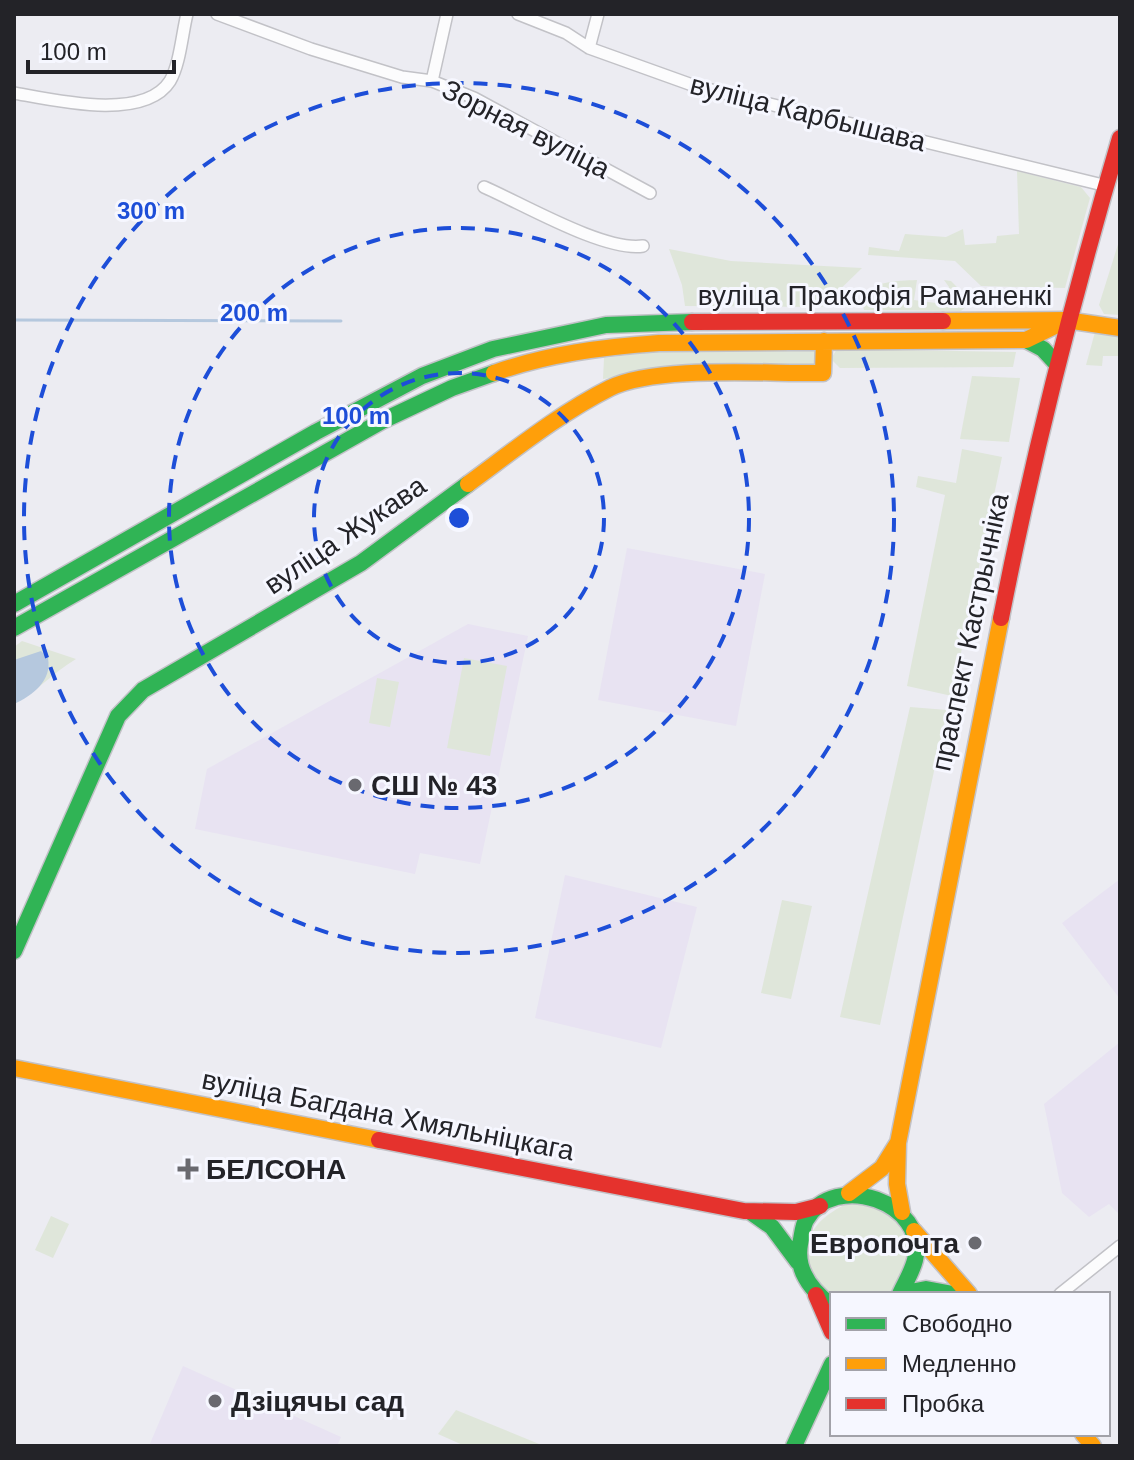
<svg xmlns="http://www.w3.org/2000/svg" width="1134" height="1460" viewBox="0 0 1134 1460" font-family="Arial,sans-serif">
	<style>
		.education { fill: #e8e3f2 }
		.green { fill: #dfe6da }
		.water { fill: #b5c8de }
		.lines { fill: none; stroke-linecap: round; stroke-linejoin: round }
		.stream { stroke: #b5c8de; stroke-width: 3 }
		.street-casing { stroke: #c2c2c7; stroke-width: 14 }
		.fast-casing { stroke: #c2c2c7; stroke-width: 19 }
		.slow-casing { stroke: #c2c2c7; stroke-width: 19 }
		.jam-casing { stroke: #c2c2c7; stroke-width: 19 }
		.street { stroke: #fcfcfd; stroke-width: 11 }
		.fast { stroke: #30b455; stroke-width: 16 }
		.slow { stroke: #ff9f0a; stroke-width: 16 }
		.jam { stroke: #e5322d; stroke-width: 16 }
		.ring { fill: none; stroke: #1d4ed8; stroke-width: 4; stroke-dasharray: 14 10 }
		.poi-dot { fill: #69696f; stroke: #f6f7ff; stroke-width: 3 }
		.labels { text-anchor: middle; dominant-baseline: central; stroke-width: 6; stroke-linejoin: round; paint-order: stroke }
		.street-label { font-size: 28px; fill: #232328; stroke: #f6f7ff }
		.poi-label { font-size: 28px; font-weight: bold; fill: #232328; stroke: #f6f7ff; text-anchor: start }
		.centre { fill: #1d4ed8; stroke: #f6f7ff; stroke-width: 4 }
		.ring-label { font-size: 24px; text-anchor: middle; font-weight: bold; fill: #1d4ed8; stroke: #f6f7ff; stroke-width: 6; stroke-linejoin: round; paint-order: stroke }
	</style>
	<rect width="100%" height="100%" fill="#ececf2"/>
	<path class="education" d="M627,548L765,574L736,726L598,700Z
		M468,624L528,636L480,864L420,853L415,874L195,829L207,769Z
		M565,875L697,907L661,1048L535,1018Z
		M1120,879V999L1062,923Z
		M1120,1042V1215L1109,1204L1089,1217L1062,1193L1044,1104Z
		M183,1366L341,1437L337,1446H149Z"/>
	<path class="green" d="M1017,171L1081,187L1090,198L1065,288L981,286L955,261L868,255L869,247L899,251L905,234L946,237L963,229L965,245L996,243L997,236L1019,234Z
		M1120,238V315L1104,314L1099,305Z
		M669,249L731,261L862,268L822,307L685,306L682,285Z
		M917,280L914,300L943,304L949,287L944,280L951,281L966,296L967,306L961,311L864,310L861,298C875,280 896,281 917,280Z
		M1095,332L1120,336V356H1103L1102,366L1086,365Z
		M837,349L1016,352L1013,367L840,368L831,359Z
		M813,350L817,353L815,366L650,372L603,379L604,358L660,351Z
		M972,376L1020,378L1009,442L960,439Z
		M962,449L1002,457L952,696L907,686L945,495L916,487L918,476L956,483Z
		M22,641L76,659C51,674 38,691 14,704V647Z
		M464,658L507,666L490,756L447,748Z
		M377,678L399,682L390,727L369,723Z
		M910,707L947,710L880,1025L840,1017Z
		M782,900L812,906L791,999L761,993Z
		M846,1204C904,1205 925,1249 889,1294H832V1297C796,1260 798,1228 846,1204Z
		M51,1216L69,1224L53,1258L35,1250Z
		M456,1410L544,1446H465L438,1434Z"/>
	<path class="water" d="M41,651L48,658C52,681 33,695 14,704V660Z"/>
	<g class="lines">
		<path class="stream" d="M14,320L341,321"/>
		<defs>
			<path id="street" d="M217,14L311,49L402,77L432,81L474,98L650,193
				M518,14L566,33L589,48L695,86L1107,186
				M589,48L598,14
				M432,81L447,14
				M14,93C53,100 144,122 170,81C180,64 182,34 187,14
				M484,187C523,204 605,252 643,246
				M1060,1294L1120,1246"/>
			<path id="fast" d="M1026,340L1043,349L1055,362
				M14,604L316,432L422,376L493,349L606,325L692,322
				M14,628L382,421L452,388L494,373
				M14,951L118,716L143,690L361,563L468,484
				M752,1213L772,1227L798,1262
				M900,1294L926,1289L953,1294
				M832,1306C812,1291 795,1271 800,1244C802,1238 802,1227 806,1220C834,1170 929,1202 915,1260C912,1272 905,1283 900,1294
				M794,1446L832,1364"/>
			<path id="slow" d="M943,321L1066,320L1120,328
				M494,373C547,354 603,347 659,343L1026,340L1061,323
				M468,484C513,451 560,413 610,388C657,365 768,374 823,373L824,341
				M14,1068L379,1140
				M849,1193L882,1168L897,1144
				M902,1212L897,1184L898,1143L1001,618
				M914,1231L969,1294
				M1083,1434L1093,1446"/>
			<path id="jam" d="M692,322L943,321
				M1001,618C1033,455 1073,297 1120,138
				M379,1140L744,1211L796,1212L820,1206
				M816,1295L832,1332"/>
		</defs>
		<use href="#street" class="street-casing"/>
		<use href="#fast" class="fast-casing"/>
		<use href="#slow" class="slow-casing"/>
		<use href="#jam" class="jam-casing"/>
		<use href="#street" class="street"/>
		<use href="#fast" class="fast"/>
		<use href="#slow" class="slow"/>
		<use href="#jam" class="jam"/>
	</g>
	<g class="ring">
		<circle cx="459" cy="518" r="145"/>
		<circle cx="459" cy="518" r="290"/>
		<circle cx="459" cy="518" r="435"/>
	</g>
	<g class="poi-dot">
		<circle cx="355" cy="785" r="8"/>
		<path d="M184 1157h8v8h8v8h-8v8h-8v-8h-8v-8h8z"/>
		<circle cx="975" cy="1243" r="8"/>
		<circle cx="215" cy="1401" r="8"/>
	</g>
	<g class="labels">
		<g class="street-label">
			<text transform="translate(808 113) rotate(14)">вуліца Карбышава</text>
			<text transform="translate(526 129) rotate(27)">Зорная вуліца</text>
			<text x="875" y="295">вуліца Пракофія Раманенкі</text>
			<text transform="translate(345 535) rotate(-34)">вуліца Жукава</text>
			<text transform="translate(970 632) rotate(-78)">праспект Кастрычніка</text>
			<text transform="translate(388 1115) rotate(11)">вуліца Багдана Хмяльніцкага</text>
		</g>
		<g class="poi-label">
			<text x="371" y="785">СШ № 43</text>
			<text x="206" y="1169">БЕЛСОНА</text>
			<text x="959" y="1243" text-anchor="end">Европочта</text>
			<text x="231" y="1401">Дзіцячы сад</text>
		</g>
	</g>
	<circle cx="459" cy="518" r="12" class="centre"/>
	<g class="ring-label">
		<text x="151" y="219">300 m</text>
		<text x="254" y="321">200 m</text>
		<text x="356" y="424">100 m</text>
	</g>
	<rect width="1134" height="1460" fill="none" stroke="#232328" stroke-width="32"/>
	<rect x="830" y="1292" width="280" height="144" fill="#f6f7ff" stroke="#a2a2a9" stroke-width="2"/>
	<rect x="846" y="1318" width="40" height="12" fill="#30b455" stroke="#a2a2a9" stroke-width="2"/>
	<text x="902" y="1332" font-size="24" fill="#232328">Свободно</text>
	<rect x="846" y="1358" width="40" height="12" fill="#ff9f0a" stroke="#a2a2a9" stroke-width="2"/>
	<text x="902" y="1372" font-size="24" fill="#232328">Медленно</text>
	<rect x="846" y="1398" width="40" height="12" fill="#e5322d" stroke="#a2a2a9" stroke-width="2"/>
	<text x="902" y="1412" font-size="24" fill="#232328">Пробка</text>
	<path d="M28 60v12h146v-12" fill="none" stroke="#232328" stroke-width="4"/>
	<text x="40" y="60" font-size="24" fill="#232328" stroke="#f6f7ff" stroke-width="6" paint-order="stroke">100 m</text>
</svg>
